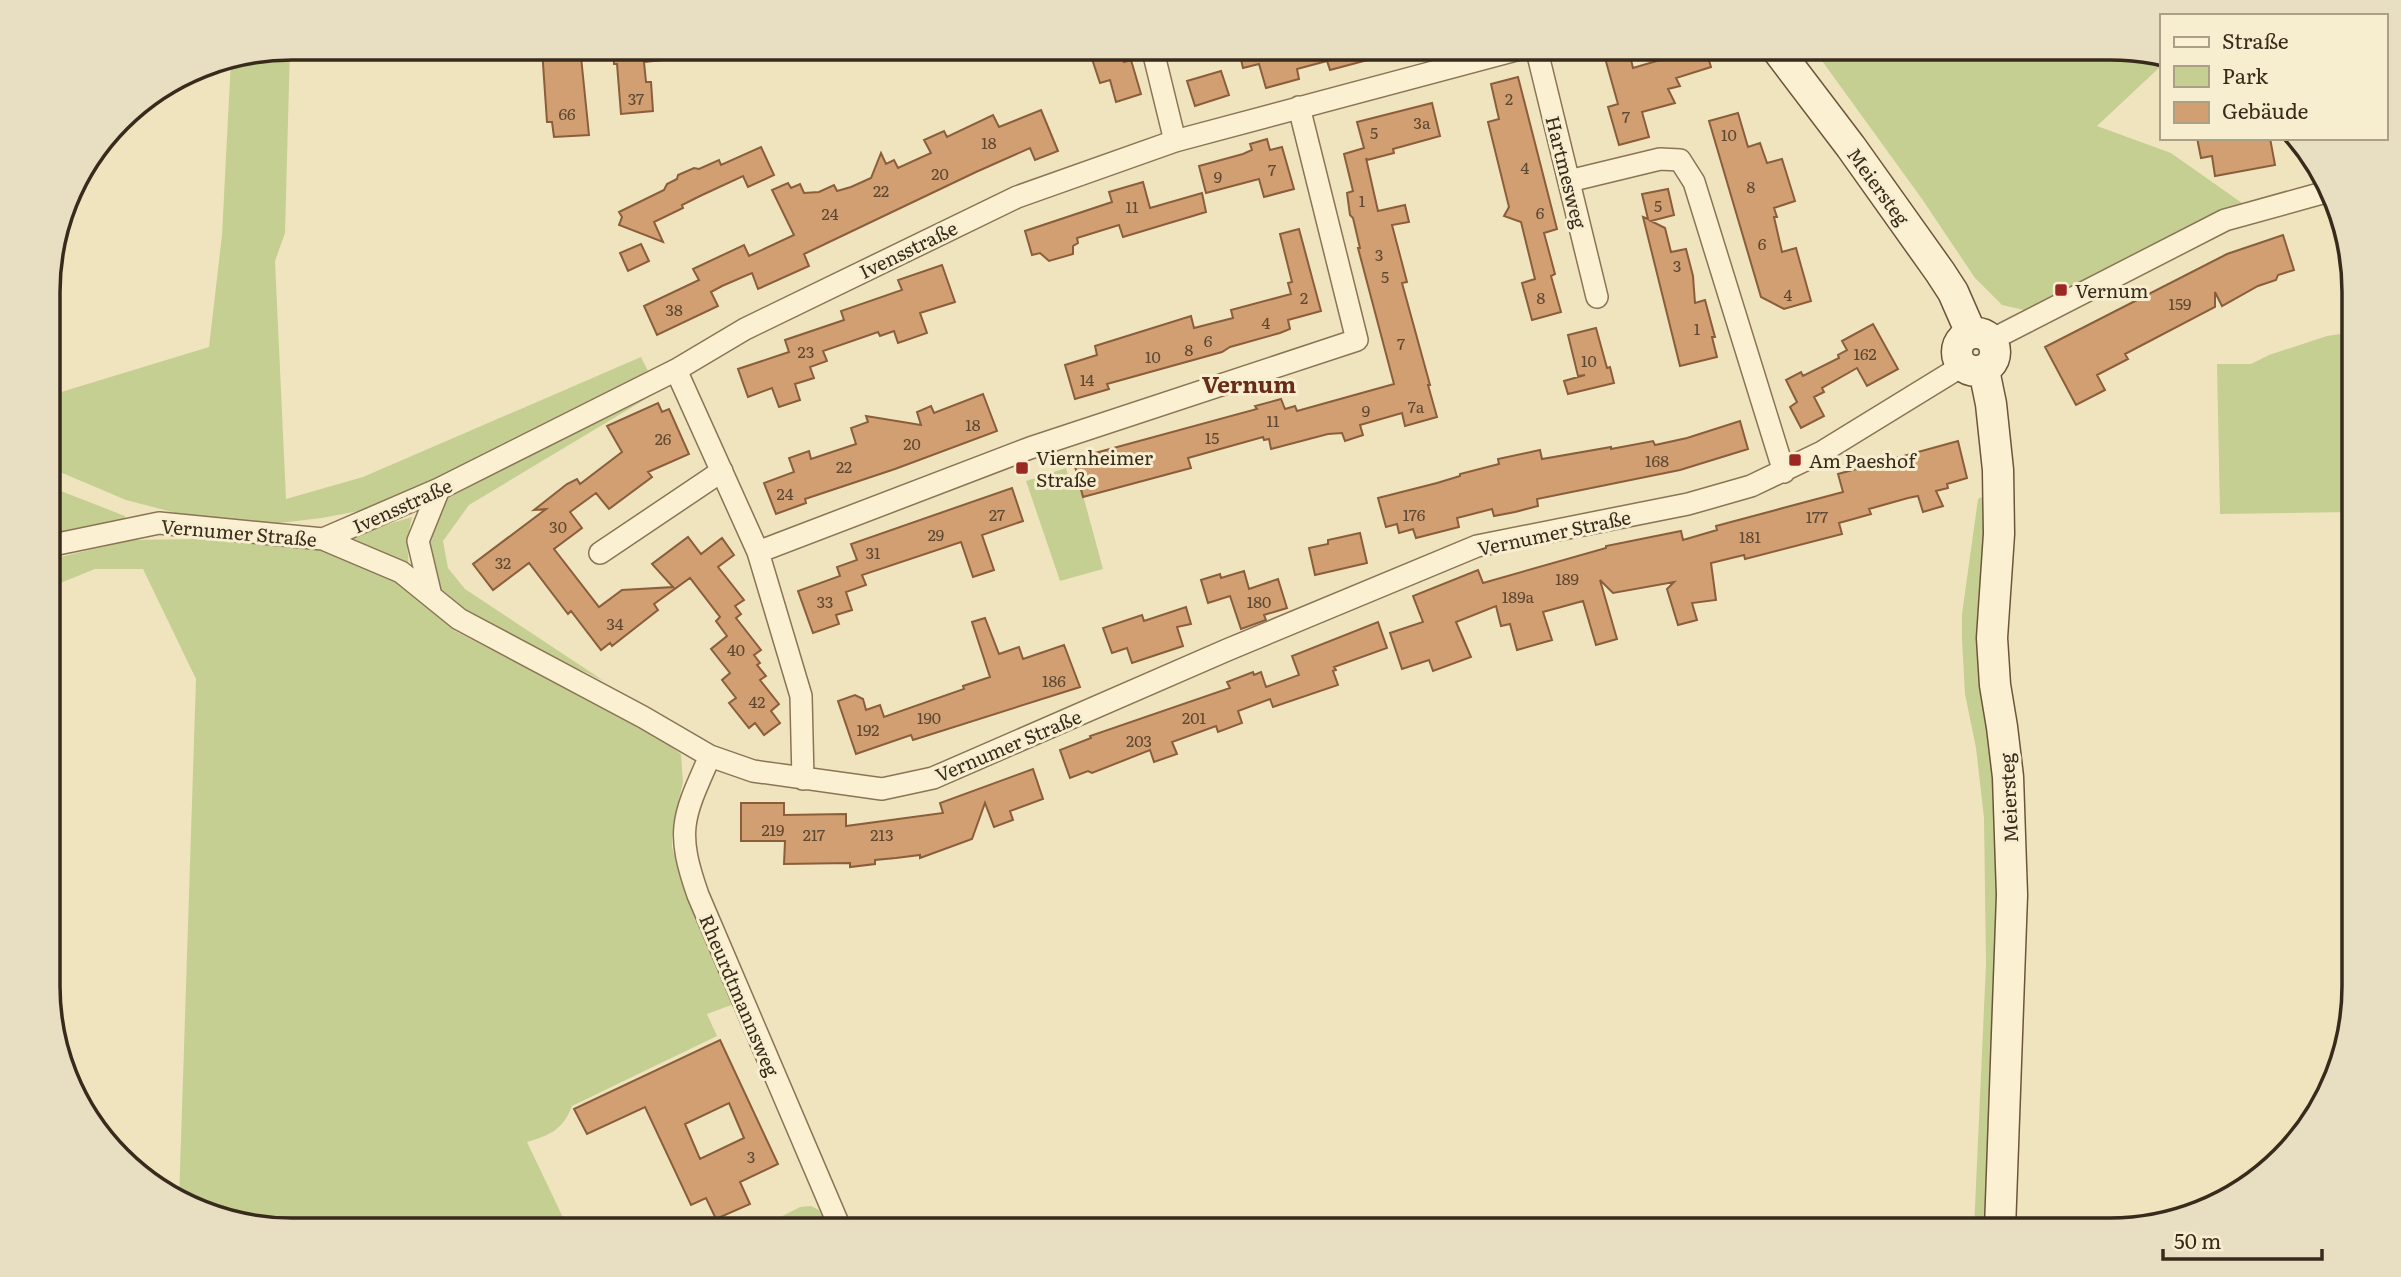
<svg xmlns="http://www.w3.org/2000/svg" width="2401" height="1277" viewBox="0 0 2401 1277" font-family="Literata,serif">
	<style>
		.green { fill: #c5cf92 }
		.building { fill: #d19f72; stroke: #8a5e3b; stroke-width: 2; fill-rule: evenodd }
		.lines { fill: none; stroke-linecap: round; stroke-linejoin: round }
		.street-casing { stroke: #8a7456; stroke-width: 24 }
		.secondary-casing { stroke: #6c553a; stroke-width: 33 }
		.street { stroke: #fbf1d2; stroke-width: 21 }
		.secondary { stroke: #fbf1d2; stroke-width: 30 }
		.poi-dot { fill: #9c2823; stroke: #f7eecf; stroke-width: 2.5 }
		.labels { text-anchor: middle; dominant-baseline: central; stroke-width: 6; stroke-linejoin: round; paint-order: stroke }
		.number-label { font-size: 16px; fill: #5e4832 }
		.street-label { font-size: 19px; fill: #382b1c; stroke: #f7eecf }
		.poi-label { font-size: 19px; fill: #382b1c; stroke: #f7eecf; text-anchor: start }
		.quarter-label { font-size: 23px; font-weight: bold; fill: #682d19; stroke: #f7eecf }
		.rim { fill: none; stroke: #382b1c; stroke-width: 3.5 }
	</style>
	<rect width="100%" height="100%" fill="#f0e4bf"/>
	<path class="green" d="M290,47L285,233L275,261L286,499L363,477L641,357L648,371L423,488L369,509L322,518L271,524L195,518L126,500L48,467V396L209,347L222,235L231,59Z
		M1812,47H2110L2161,59V66L2097,126L2171,153L2242,203L2205,217L2024,310L2002,305L1975,278L1922,199Z
		M2352,332V512L2220,514L2217,364H2251L2269,355L2327,336Z
		M669,385L469,505L443,541L448,568L465,589L604,681L553,657L454,603L428,575L429,521L448,498Z
		M1066,468L1071,486L1080,484L1103,569L1060,581L1026,481Z
		M48,486L125,516V521L49,535Z
		M1982,497L1990,502L2003,882L1990,1229H1974L1986,964L1984,818L1976,748L1965,694L1962,640V614L1978,499Z
		M412,517L407,540L409,570L383,552L350,539L349,536Z
		M197,539L322,550L397,580L455,631L648,730L681,754L683,782L673,825L672,847L685,890L734,1004L707,1014L717,1036L572,1106C563,1130 550,1135 527,1142L569,1230H291L183,1204L179,1201L196,679L143,569H95L48,588V560L130,540Z
		M811,1206L819,1210L830,1230H755L800,1207Z"/>
	<path class="building" d="M580,47L589,135L554,137L552,122H547L542,49Z
		M613,47H661L662,60L644,62L646,82H651L653,111L621,114L617,64H614Z
		M1099,47H1119L1124,62L1131,60L1141,94L1116,102L1110,80L1100,83L1092,59L1102,56Z
		M1238,47H1394V53L1330,70L1327,61L1297,69L1299,79L1266,88L1259,64L1243,68Z
		M1617,47H1628L1633,68L1670,57L1667,47H1705L1711,67L1676,78L1680,86L1668,89L1675,103L1642,112L1649,137L1619,145L1608,107L1618,104L1603,51Z
		M1221,71L1229,95L1195,106L1187,81Z
		M1518,77L1557,229L1544,233L1555,274L1551,276L1561,312L1532,320L1522,283L1535,279L1521,222L1504,216L1509,207L1488,122L1499,119L1491,84Z
		M1432,103L1440,136L1393,149L1394,153L1367,160L1366,158L1378,211L1405,205L1409,222L1392,225L1407,282L1402,283L1430,385H1428L1437,417L1405,426L1402,413L1360,425L1363,435L1345,441L1342,433L1328,434L1271,449L1269,439L1264,440L1263,437L1188,458L1191,468L1083,497L1073,459L1257,409L1255,406L1281,399L1285,409L1295,406L1297,411L1394,384L1358,248H1360L1353,218L1350,215L1347,193L1353,191L1344,154L1364,148L1357,122Z
		M1041,110L1058,151L1035,160L1030,148L976,172L804,254L809,266L758,289L752,273L722,286L711,292L718,306L657,335L644,306L699,280L693,269L744,245L749,256L794,235L772,190L788,183L791,188L800,184L804,193L819,192L834,185L837,191L851,187L871,178L881,153L886,164L894,160L898,168L931,153L924,140L944,131L947,137L993,115L999,127Z
		M1738,113L1748,147L1760,143L1767,163L1782,159L1795,201L1774,208L1777,217H1774L1782,252L1796,248L1811,301L1784,309L1761,297L1709,121Z
		M2197,138H2270L2275,165L2215,176L2212,156L2201,158Z
		M1267,139L1270,150L1282,147L1294,189L1264,197L1259,179L1206,193L1199,166L1243,154L1252,150L1250,144Z
		M761,147L774,175L748,187L743,176L700,196L682,205L683,208L654,222L663,242L619,225L622,217L619,212L664,190L667,184L677,179L678,175L694,168L699,169L719,160L721,165Z
		M1143,182L1150,208L1202,193L1206,212L1123,237L1119,225L1077,238L1078,243L1073,246V254L1049,261L1040,253L1032,255L1025,231L1112,202L1109,192Z
		M1668,189L1674,215L1651,221L1665,228L1671,252L1686,249L1693,276L1695,303L1705,300L1715,337H1712L1717,357L1680,366L1643,217L1648,219L1642,194Z
		M1299,229L1321,311L1288,320L1290,329L1280,333L1230,347L1222,352L1107,384L1109,389L1075,399L1065,365L1097,355L1095,346L1191,316L1194,328L1233,318L1231,310L1291,294L1288,283L1292,282L1280,234Z
		M2283,235L2294,270L2278,275L2276,280L2258,286L2222,306L2215,292V307L2125,354L2128,359L2097,375L2105,390L2076,405L2045,347L2227,254Z
		M641,244L649,261L628,271L620,253Z
		M942,265L955,302L920,313L927,333L898,343L894,331L880,336L878,332L823,351L827,361L810,367L814,378L795,384L800,400L779,407L772,388L748,397L738,369L789,352L785,340L844,320L841,311L902,290L898,280Z
		M1873,324L1898,369L1867,386L1857,368L1822,388L1824,392L1814,397L1824,416L1801,428L1790,407L1797,402L1786,380L1801,372L1803,376L1839,358L1838,355L1847,350L1842,341Z
		M1596,328L1607,368L1610,367L1614,383L1568,394L1564,381L1585,375L1578,376L1568,335Z
		M983,394L997,431L895,469L805,499L806,503L776,514L764,483L794,472L789,458L809,451L811,459L856,444L851,428L868,422L866,416L921,425L917,412L931,406L934,413Z
		M658,403L662,412L669,409L689,454L648,472L652,477L609,509L596,493L570,512L582,528L554,549L599,607L622,590L673,587L652,564L688,537L701,554L722,538L734,555L718,567L744,600L735,606L741,614L736,618L761,650L754,655L760,663L757,665L766,676L760,680L779,704L771,711L780,723L764,735L755,723L749,728L729,703L736,698L722,680L730,673L711,649L727,636L716,621L720,617L690,578L654,604L658,610L612,646L610,643L601,650L571,611L568,614L529,563L493,590L473,564L546,509L534,510L567,484L577,479L580,484L622,452L607,426Z
		M1740,421L1748,449L1680,470L1537,499L1538,506L1515,512L1494,516L1492,509L1457,518L1459,527L1416,538L1413,529L1399,533L1397,524L1386,527L1378,498L1437,483L1460,476V474L1499,464L1498,459L1540,450L1542,459L1611,447V449L1653,441L1655,445L1687,438Z
		M1958,441L1967,478L1947,484L1948,488L1936,491L1943,506L1923,512L1918,496L1908,498L1869,509L1871,514L1839,523L1842,534L1745,559L1744,555L1711,563L1716,600L1692,603L1697,620L1678,625L1667,589L1674,582L1613,593L1600,580L1617,639L1596,645L1583,601L1543,612L1552,640L1517,650L1510,624L1501,626L1496,606L1456,622L1471,657L1433,671L1429,660L1402,669L1390,633L1423,622L1413,596L1478,570L1483,583L1606,548V546L1681,531L1683,540L1717,530L1716,526L1843,492L1838,474Z
		M1012,488L1023,521L982,535L994,570L973,577L961,542L862,575L866,585L846,592L852,610L836,615L839,624L813,633L798,591L840,576L837,567L857,560L851,544Z
		M1360,533L1367,563L1315,575L1309,548L1328,544V540Z
		M1244,571L1249,589L1278,579L1287,608L1264,615L1266,620L1241,629L1230,596L1208,603L1201,580L1220,574L1221,578Z
		M1186,607L1191,624L1177,627L1183,646L1132,663L1127,648L1112,653L1103,628L1142,615L1144,621Z
		M985,618L999,654L1019,647L1023,659L1064,645L1080,687L913,740L911,735L856,754L838,701L855,695L863,699L866,710L880,705L884,717L964,689L963,686L990,677L972,622Z
		M1378,622L1387,648L1334,667L1336,670L1333,671L1338,685L1273,707L1270,699L1238,711L1242,723L1218,732L1216,726L1172,742L1177,754L1154,762L1150,750L1092,773L1088,771L1070,778L1060,750L1091,738L1090,736L1230,688L1227,682L1253,672L1254,675L1261,672L1266,687L1299,675L1292,656Z
		M1033,769L1043,799L1010,811L1013,820L994,827L985,803L972,839L920,858V855L896,858L875,860V864L850,867V863L784,864L785,841H741V803H784V815L846,814V826L943,813L940,803Z
		M720,1040L778,1164L740,1182L750,1204L716,1219L706,1198L691,1205L645,1107L587,1134L574,1109ZM729,1103L744,1138L700,1159L685,1124Z"/>
	<g class="lines">
		<defs>
			<path id="street" d="M1152,47L1175,141
				M1536,47L1597,297
				M1569,181L1660,159L1680,160L1694,182L1784,472
				M1991,340L2225,220L2326,192
				M676,370L758,552L801,696L803,779
				M323,539L439,489L676,370L745,329L1017,197L1175,141L1527,47
				M48,546L159,523L323,539L401,572L459,619L643,717L710,756L753,771L882,789L933,778L1227,650L1477,546L1688,504L1751,486L1822,452L1962,366
				M758,552L1030,448L1357,340L1299,107
				M600,553L722,471
				M431,596L418,541L439,489
				M710,756C683,817 675,830 698,895L841,1230"/>
			<path id="secondary" d="M1775,47L1851,147L1940,272L1953,292L1971,333
				M1957 352a19 19 0 1 1 38 0a19 19 0 1 1-38 0Z
				M1984,370L1991,404L1998,470L1999,534L1992,638L1995,685L2002,727L2008,777L2012,895L2000,1229"/>
		</defs>
		<use href="#street" class="street-casing"/>
		<use href="#secondary" class="secondary-casing"/>
		<use href="#street" class="street"/>
		<use href="#secondary" class="secondary"/>
	</g>
	<g class="poi-dot">
		<rect x="2054" y="283" width="14" height="14" rx="3.5"/>
		<rect x="1788" y="453" width="14" height="14" rx="3.5"/>
		<rect x="1015" y="461" width="14" height="14" rx="3.5"/>
	</g>
	<g class="labels">
		<g class="number-label">
			<text x="636" y="98">37</text>
			<text x="1509" y="98">2</text>
			<text x="567" y="113">66</text>
			<text x="1626" y="116">7</text>
			<text x="1422" y="122">3a</text>
			<text x="1374" y="132">5</text>
			<text x="1729" y="134">10</text>
			<text x="989" y="142">18</text>
			<text x="1525" y="167">4</text>
			<text x="1272" y="169">7</text>
			<text x="940" y="173">20</text>
			<text x="1218" y="176">9</text>
			<text x="1751" y="186">8</text>
			<text x="881" y="190">22</text>
			<text x="1362" y="200">1</text>
			<text x="1658" y="205">5</text>
			<text x="1132" y="206">11</text>
			<text x="1540" y="212">6</text>
			<text x="830" y="213">24</text>
			<text x="1762" y="243">6</text>
			<text x="1379" y="254">3</text>
			<text x="1677" y="265">3</text>
			<text x="1385" y="276">5</text>
			<text x="1788" y="294">4</text>
			<text x="1304" y="297">2</text>
			<text x="1541" y="297">8</text>
			<text x="2180" y="303">159</text>
			<text x="674" y="309">38</text>
			<text x="1266" y="322">4</text>
			<text x="1697" y="328">1</text>
			<text x="1208" y="340">6</text>
			<text x="1401" y="343">7</text>
			<text x="1189" y="349">8</text>
			<text x="806" y="351">23</text>
			<text x="1865" y="353">162</text>
			<text x="1153" y="356">10</text>
			<text x="1589" y="360">10</text>
			<text x="1087" y="379">14</text>
			<text x="1416" y="406">7a</text>
			<text x="1366" y="410">9</text>
			<text x="1273" y="420">11</text>
			<text x="973" y="424">18</text>
			<text x="1212" y="437">15</text>
			<text x="663" y="438">26</text>
			<text x="912" y="443">20</text>
			<text x="1657" y="460">168</text>
			<text x="844" y="466">22</text>
			<text x="785" y="493">24</text>
			<text x="997" y="514">27</text>
			<text x="1414" y="514">176</text>
			<text x="1817" y="516">177</text>
			<text x="558" y="526">30</text>
			<text x="936" y="534">29</text>
			<text x="1750" y="536">181</text>
			<text x="873" y="552">31</text>
			<text x="503" y="562">32</text>
			<text x="1567" y="578">189</text>
			<text x="1518" y="596">189a</text>
			<text x="825" y="601">33</text>
			<text x="1259" y="601">180</text>
			<text x="615" y="623">34</text>
			<text x="736" y="649">40</text>
			<text x="1054" y="680">186</text>
			<text x="757" y="701">42</text>
			<text x="929" y="717">190</text>
			<text x="1194" y="717">201</text>
			<text x="868" y="729">192</text>
			<text x="1139" y="740">203</text>
			<text x="773" y="829">219</text>
			<text x="814" y="834">217</text>
			<text x="882" y="834">213</text>
			<text x="751" y="1156">3</text>
		</g>
		<g class="street-label">
			<text transform="translate(1567 172) rotate(76)">Hartmesweg</text>
			<text transform="translate(1879 186) rotate(54)">Meiersteg</text>
			<text transform="translate(908 249) rotate(-26)">Ivensstraße</text>
			<text transform="translate(402 505) rotate(-24)">Ivensstraße</text>
			<text transform="translate(239 532) rotate(5)">Vernumer Straße</text>
			<text transform="translate(1554 532) rotate(-12)">Vernumer Straße</text>
			<text transform="translate(1008 745) rotate(-23)">Vernumer Straße</text>
			<text transform="translate(2008 798) rotate(-93)">Meiersteg</text>
			<text transform="translate(740 995) rotate(67)">Rheurdtmannsweg</text>
		</g>
		<g class="poi-label">
			<text x="2075" y="290">Vernum</text>
			<text x="1036" y="457">Viernheimer<tspan x="1036" dy="22">Straße</tspan></text>
			<text x="1809" y="460">Am Paeshof</text>
		</g>
		<g class="quarter-label">
			<text x="1249" y="383">Vernum</text>
		</g>
	</g>
	<path d="M0 0H2401V1277H0ZM292 60H2110A232 232 0 0 1 2342 292V986A232 232 0 0 1 2110 1218H292A232 232 0 0 1 60 986V292A232 232 0 0 1 292 60Z" fill="#e8dec1" fill-rule="evenodd"/>
	<path class="rim" d="M292 60H2110A232 232 0 0 1 2342 292V986A232 232 0 0 1 2110 1218H292A232 232 0 0 1 60 986V292A232 232 0 0 1 292 60Z"/>
	<rect x="2160" y="14" width="228" height="126" fill="#f7eecf" stroke="#aba087" stroke-width="2"/>
	<rect x="2174" y="37" width="35" height="10" fill="#fbf1d2" stroke="#aba087" stroke-width="2"/>
	<text x="2222" y="49" font-size="21" fill="#382b1c">Straße</text>
	<rect x="2174" y="66" width="35" height="21" fill="#c5cf92" stroke="#aba087" stroke-width="2"/>
	<text x="2222" y="84" font-size="21" fill="#382b1c">Park</text>
	<rect x="2174" y="102" width="35" height="21" fill="#d19f72" stroke="#aba087" stroke-width="2"/>
	<text x="2222" y="119" font-size="21" fill="#382b1c">Gebäude</text>
	<path d="M2163 1249v10h159v-10" fill="none" stroke="#382b1c" stroke-width="3.5"/>
	<text x="2174" y="1249" font-size="21" fill="#382b1c" stroke="#f7eecf" stroke-width="5" paint-order="stroke">50 m</text>
</svg>
